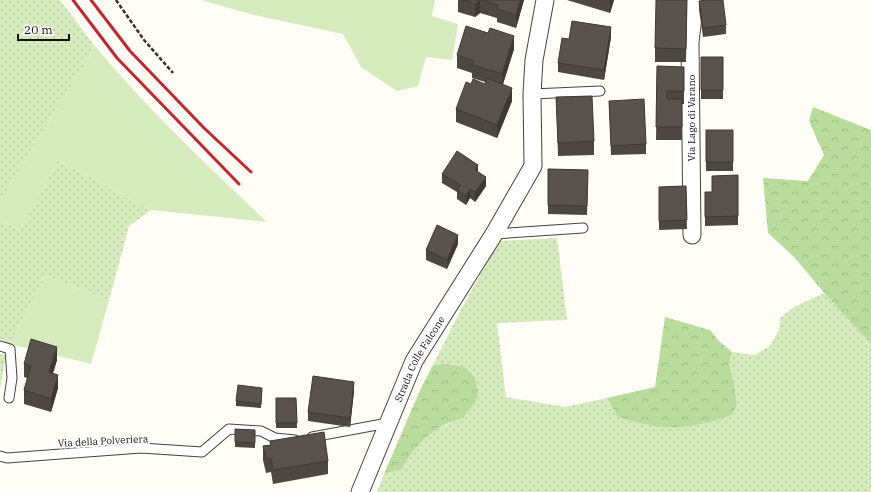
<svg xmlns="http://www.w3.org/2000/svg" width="871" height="492" viewBox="0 0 871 492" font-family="'IBM Plex Serif',serif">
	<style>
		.grass { fill: url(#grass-dots) }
		.forest { fill: url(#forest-crowns) }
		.garden { fill: #d5ebbd }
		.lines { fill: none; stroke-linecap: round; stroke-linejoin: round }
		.service-casing { stroke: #444; stroke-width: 11 }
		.minor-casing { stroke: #444; stroke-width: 19 }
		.path { stroke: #333; stroke-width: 2.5; stroke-dasharray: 4 2; stroke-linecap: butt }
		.service { stroke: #fff; stroke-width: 9 }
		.minor { stroke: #fff; stroke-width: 17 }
		.rail { stroke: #c4262e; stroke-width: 3 }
		.wall { fill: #4d4742 }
		.shaded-wall { fill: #3f3936 }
		.building { fill: #5a524d; stroke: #3f3936 }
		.labels { text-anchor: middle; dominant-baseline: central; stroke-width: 4; stroke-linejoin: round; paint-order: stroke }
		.street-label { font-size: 10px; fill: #111; stroke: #fff }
	</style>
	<defs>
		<pattern id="grass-dots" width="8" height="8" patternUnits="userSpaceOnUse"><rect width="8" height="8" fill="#d5ebbd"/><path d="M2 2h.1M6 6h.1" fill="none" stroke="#b6c8a1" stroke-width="1.8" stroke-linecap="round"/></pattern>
		<pattern id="forest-crowns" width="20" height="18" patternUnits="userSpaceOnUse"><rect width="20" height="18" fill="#b9dc9c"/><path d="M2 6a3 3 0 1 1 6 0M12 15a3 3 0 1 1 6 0" fill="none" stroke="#9ebc85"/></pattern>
	</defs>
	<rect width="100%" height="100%" fill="#fffdf5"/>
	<path class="grass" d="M0,0H60L94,45L90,55L0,201Z
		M58,160L151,210L129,226L109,300L46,276L10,344L0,339V220L20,230Z
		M557,238L567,320L497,323L506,397L565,407L607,398L618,417L733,380L729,363L732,352L754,355L770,346L779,330L780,318L794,307L824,293L871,344V492H377L384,474C408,469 409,452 425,438C436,428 450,423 463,418L445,364L433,365L457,317L499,241Z
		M0,354L6,355L0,389Z"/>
	<path class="forest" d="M813,107L871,130V344L826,295L794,257L768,233L763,178L808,181L824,155L809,121Z
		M665,317L710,330L719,341L732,352L729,363L733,380L737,405L731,415C706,424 681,430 654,426C642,424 630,420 618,417L607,398L655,387Z
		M445,364L465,367L475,378L478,394L474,404L463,418L448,423L434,431L424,439L413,451L401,469L384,474L421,388L433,365Z"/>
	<path class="garden" d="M201,0H435L432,16L458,24L452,60L426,57L418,86L397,91L361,67L343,34L254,15Z
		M94,45C147,109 207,165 267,222L151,210L58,160L20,230L0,220V201L90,55Z
		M46,276L109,300L91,364L10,344Z"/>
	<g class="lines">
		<defs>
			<path id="service" d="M532,94L600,91
				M494,234L583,228
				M0,346L10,349L12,378L9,398
				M312,437L388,423
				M0,456L7,458L141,448L202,452L229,429L261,431L275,438L295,440"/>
			<g id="minor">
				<path d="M692,235L690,42L695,0"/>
				<path id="s1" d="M360,492L414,361L494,234L533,166L532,94L534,60L545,0"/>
			</g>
		</defs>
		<use href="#service" class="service-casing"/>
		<use href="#minor" class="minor-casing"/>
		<path class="path" d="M116,0L144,40L173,73"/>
		<use href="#service" class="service"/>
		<use href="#minor" class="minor"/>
		<path class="rail" d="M73,0L117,58L239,184
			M91,0L130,51L204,128L251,172"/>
	</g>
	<path class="wall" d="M458,0H524L516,28L497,22V18L480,13L475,17L458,12Z
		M567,0H614L610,13Z
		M687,0L686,62H655V48Z
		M699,1L726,25V34L703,37L699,10Z
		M611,37L604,80L558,72V63L569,39Z
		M514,49L503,84L512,101L497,138L456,122V109L471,84H485V82L472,78V73L457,68V55Z
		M701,57H723V99H701Z
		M657,66L684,67V104H682V140H656Z
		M556,97L594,141V155L558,156Z
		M609,101L646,144V154L611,155Z
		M706,130H733V171H706Z
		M548,169L588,170L587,215L548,214Z
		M478,172L486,186L475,202L470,198L466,205L457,199V192L442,183V174Z
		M738,175V225L705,226V192H712Z
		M686,186L687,229L659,230V187Z
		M458,244L447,269L426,260V250Z
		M57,360L53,373L58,388L51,412L24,404V390L27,378L24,377V364Z
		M354,391L350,427L308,421V412Z
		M262,392L261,408L236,406V401Z
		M276,398H296L297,428H276Z
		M235,429L255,430V448L235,447Z
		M270,441L328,461V474L273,484L271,472L266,473L263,460V446L270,445Z"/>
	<path class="shaded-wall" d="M480,0V13L475,17V4Z
		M520,0H524L516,28V15Z
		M610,0H614L610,13Z
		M611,27V37L604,80V70Z
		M514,36V49L502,87V74Z
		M512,88V101L497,138V125Z
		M478,165V174L475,170Z
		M486,177V186L475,202V192Z
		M470,189V198L466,205V196Z
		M458,235V244L447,269V260Z
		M57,347V360L49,386V372Z
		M58,375V388L51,412V399Z
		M354,382V391L350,427V418Z"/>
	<path class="building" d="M463,0H480L475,4Z
		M481,0H520L516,15L497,9L498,5Z
		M656,0H687L686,49L655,48Z
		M706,0H723L726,25L703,28L699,1Z
		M572,21L611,27L604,70L558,63L562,38L569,39Z
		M466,26L488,33L490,28L514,36L502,74L472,65L474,61L457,55Z
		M701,57H723V90H701Z
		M657,66L684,67V91H667V99H682V127H656Z
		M487,78L512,88L497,125L456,109L466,82L471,84L473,79L485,84Z
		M592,96L594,141L558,143L556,97Z
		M644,99L646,144L611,146L609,101Z
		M706,130H733V162H706Z
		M457,151L478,165L475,170L486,177L475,192L470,189L466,196L457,190L460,185L442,174Z
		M548,169L588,170L587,206L548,205Z
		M738,175V216L705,217V192H712V176Z
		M686,186L687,220L659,221V187Z
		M437,225L458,235L447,260L426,250Z
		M31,339L57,347L49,372L58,375L51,399L24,390L31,366L24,364Z
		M313,376L354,382L350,418L308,412Z
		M238,385L262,388L261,404L236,401Z
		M276,398H296L297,423H276Z
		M235,429L255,430V443L235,442Z
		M324,432L328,461L273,470L271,459H266L263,446L271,445L270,441Z"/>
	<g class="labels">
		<g class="street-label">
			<text transform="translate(691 118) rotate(-90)">Via Lago di Varano</text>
			<text stroke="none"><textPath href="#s1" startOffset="146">Strada Colle Falcone</textPath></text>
			<text transform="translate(103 441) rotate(-3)">Via della Polveriera</text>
		</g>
	</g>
	<path d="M18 34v6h51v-6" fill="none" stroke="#111111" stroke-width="2"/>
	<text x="24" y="34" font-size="12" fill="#111111" stroke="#ffffff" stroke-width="3" paint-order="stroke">20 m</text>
</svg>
